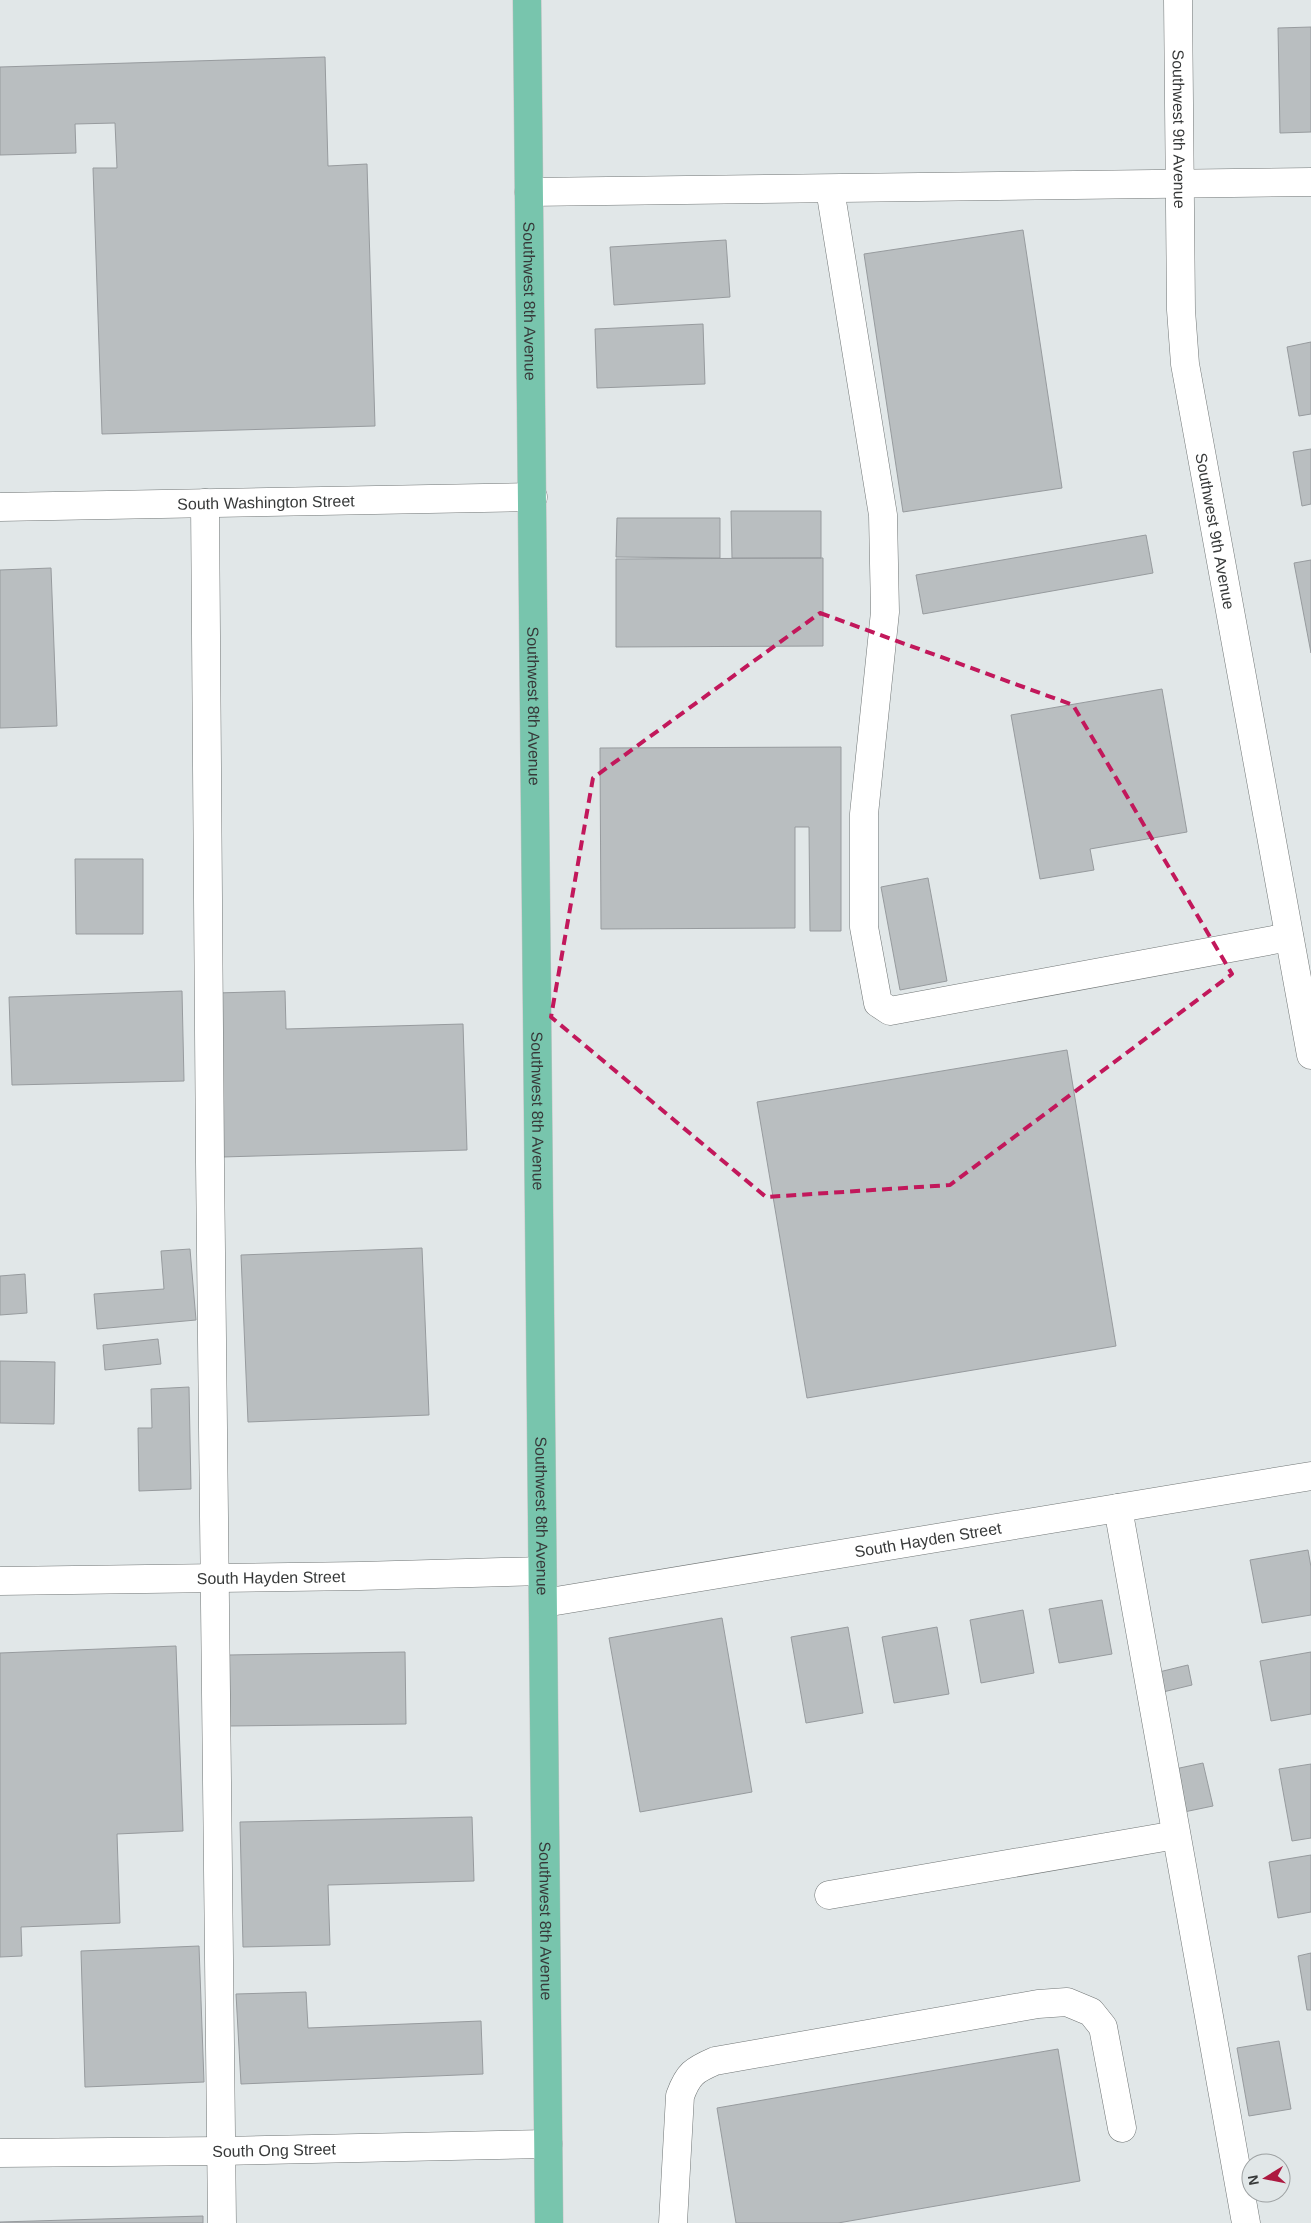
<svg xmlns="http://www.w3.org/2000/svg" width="1311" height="2223" viewBox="0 0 1311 2223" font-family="Helvetica,sans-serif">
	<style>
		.building { fill: #b9bec0; stroke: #979b9e }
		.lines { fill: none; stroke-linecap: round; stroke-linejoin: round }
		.minor-casing { stroke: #717676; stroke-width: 29 }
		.major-casing { stroke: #c3c4c4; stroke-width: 29 }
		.minor { stroke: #fff; stroke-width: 28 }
		.major { stroke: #78c5ad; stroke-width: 28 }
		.marked { fill: none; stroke: #c2185b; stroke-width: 4; stroke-dasharray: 10 6; stroke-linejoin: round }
		.labels { text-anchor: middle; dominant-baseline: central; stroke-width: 4; stroke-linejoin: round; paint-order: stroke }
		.street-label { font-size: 16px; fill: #373939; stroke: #e1e7e8 }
	</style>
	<rect width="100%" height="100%" fill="#e1e7e8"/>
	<path class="building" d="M1311,27V132L1280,133L1278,28Z
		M325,57L328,166L367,164L375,426L102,434L93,168H117L115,123L75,124L76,153L0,155V67Z
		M1023,230L1062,488L903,512L864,254Z
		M726,240L730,297L614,305L610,247Z
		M703,324L705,384L597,388L595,329Z
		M1311,342V414L1299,416L1287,347Z
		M1311,449V504L1302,506L1293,452Z
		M731,511H821V558H732Z
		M617,518H720V558L616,557Z
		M1146,535L1153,573L923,614L916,575Z
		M823,558V646L616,647V559Z
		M1311,560V653L1294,563Z
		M51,568L57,726L0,728V570Z
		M1162,689L1187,832L1090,849L1094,870L1040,879L1011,715Z
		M841,747V931H810L809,827H795V928L601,929L600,748Z
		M75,859H143V934H76Z
		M928,878L947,981L900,990L881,887Z
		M182,991L184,1081L12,1085L9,997Z
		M285,991L286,1029L463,1024L467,1150L222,1157L217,993Z
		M1067,1050L1116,1346L807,1398L757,1102Z
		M422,1248L429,1415L248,1422L241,1255Z
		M190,1249L196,1320L97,1329L94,1294L164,1289L161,1251Z
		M25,1274L27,1313L0,1315V1276Z
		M158,1339L161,1364L105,1370L103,1345Z
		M0,1361L55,1362L54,1424L0,1423Z
		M189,1387L191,1489L139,1491L138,1428H152L151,1389Z
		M1308,1550L1311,1567V1615L1262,1623L1250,1560Z
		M1102,1600L1112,1654L1059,1663L1049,1609Z
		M1023,1610L1034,1673L981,1683L970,1620Z
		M722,1618L752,1792L640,1812L609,1638Z
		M848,1627L863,1713L806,1723L791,1637Z
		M937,1627L949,1694L894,1703L882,1637Z
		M176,1646L183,1831L117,1834L120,1923L21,1927L22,1956L0,1957V1653Z
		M405,1652L406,1724L230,1726L229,1655Z
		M1311,1652V1714L1271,1721L1260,1661Z
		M1188,1665L1192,1685L1163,1692L1159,1672Z
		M1203,1763L1213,1806L1184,1812L1175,1769Z
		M1311,1764V1838L1292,1841L1279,1769Z
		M472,1817L474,1881L328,1885L330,1945L243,1947L240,1822Z
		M1311,1855V1912L1278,1918L1269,1862Z
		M199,1946L204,2082L85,2087L81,1951Z
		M1311,1953V2010H1307L1298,1956Z
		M306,1992L308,2028L481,2021L483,2074L241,2084L236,1994Z
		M1279,2041L1291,2109L1249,2116L1237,2048Z
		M1058,2049L1080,2181L838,2223H736L717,2108Z
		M203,2216V2223H0V2222Z"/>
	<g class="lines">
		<defs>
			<g id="minor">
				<path id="s1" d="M1178,0L1181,310L1185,364L1311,1055"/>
				<path d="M830,189L883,515L885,612L864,814V927L878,1003L890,1011L1289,937"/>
				<path d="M529,192L1311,182"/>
				<path d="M205,503L210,1163L222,2223"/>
				<path id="s2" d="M0,507L533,497"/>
				<path d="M1118,1508L1246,2223"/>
				<path id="s3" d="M0,1581L360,1576L542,1571"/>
				<path id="s4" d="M544,1603L1311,1476"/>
				<path d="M829,1895L1176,1835"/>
				<path id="s5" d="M0,2153L221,2151L548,2144"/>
				<path d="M673,2223L680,2096C688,2074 694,2070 715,2061L1038,2004L1067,2002L1091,2012L1103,2027L1122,2128"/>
			</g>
			<g id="major">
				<path id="s6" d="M527,0L549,2223"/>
			</g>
		</defs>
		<use href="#minor" class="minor-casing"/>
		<use href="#major" class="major-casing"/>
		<use href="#minor" class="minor"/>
		<use href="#major" class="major"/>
	</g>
	<path class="marked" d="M820,613L1073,705L1232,974L950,1185L766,1197L551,1017L593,778Z"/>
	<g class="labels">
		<g class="street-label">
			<text stroke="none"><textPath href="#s1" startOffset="129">Southwest 9th Avenue</textPath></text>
			<text stroke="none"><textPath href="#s6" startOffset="301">Southwest 8th Avenue</textPath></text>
			<text stroke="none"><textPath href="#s2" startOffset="266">South Washington Street</textPath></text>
			<text stroke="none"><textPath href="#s1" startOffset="534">Southwest 9th Avenue</textPath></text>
			<text stroke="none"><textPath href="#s6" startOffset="706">Southwest 8th Avenue</textPath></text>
			<text stroke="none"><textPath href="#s6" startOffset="1111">Southwest 8th Avenue</textPath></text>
			<text stroke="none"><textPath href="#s6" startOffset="1516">Southwest 8th Avenue</textPath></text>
			<text stroke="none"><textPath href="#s4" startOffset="389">South Hayden Street</textPath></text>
			<text stroke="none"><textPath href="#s3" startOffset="271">South Hayden Street</textPath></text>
			<text stroke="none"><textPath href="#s6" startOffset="1921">Southwest 8th Avenue</textPath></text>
			<text stroke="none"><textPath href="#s5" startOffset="274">South Ong Street</textPath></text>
		</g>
	</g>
	<g transform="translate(1266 2178) rotate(260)"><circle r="24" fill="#e1e7e8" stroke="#9da1a2"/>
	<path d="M0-4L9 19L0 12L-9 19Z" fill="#ad1940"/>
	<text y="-8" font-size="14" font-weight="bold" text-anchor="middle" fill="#373939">N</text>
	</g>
</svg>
